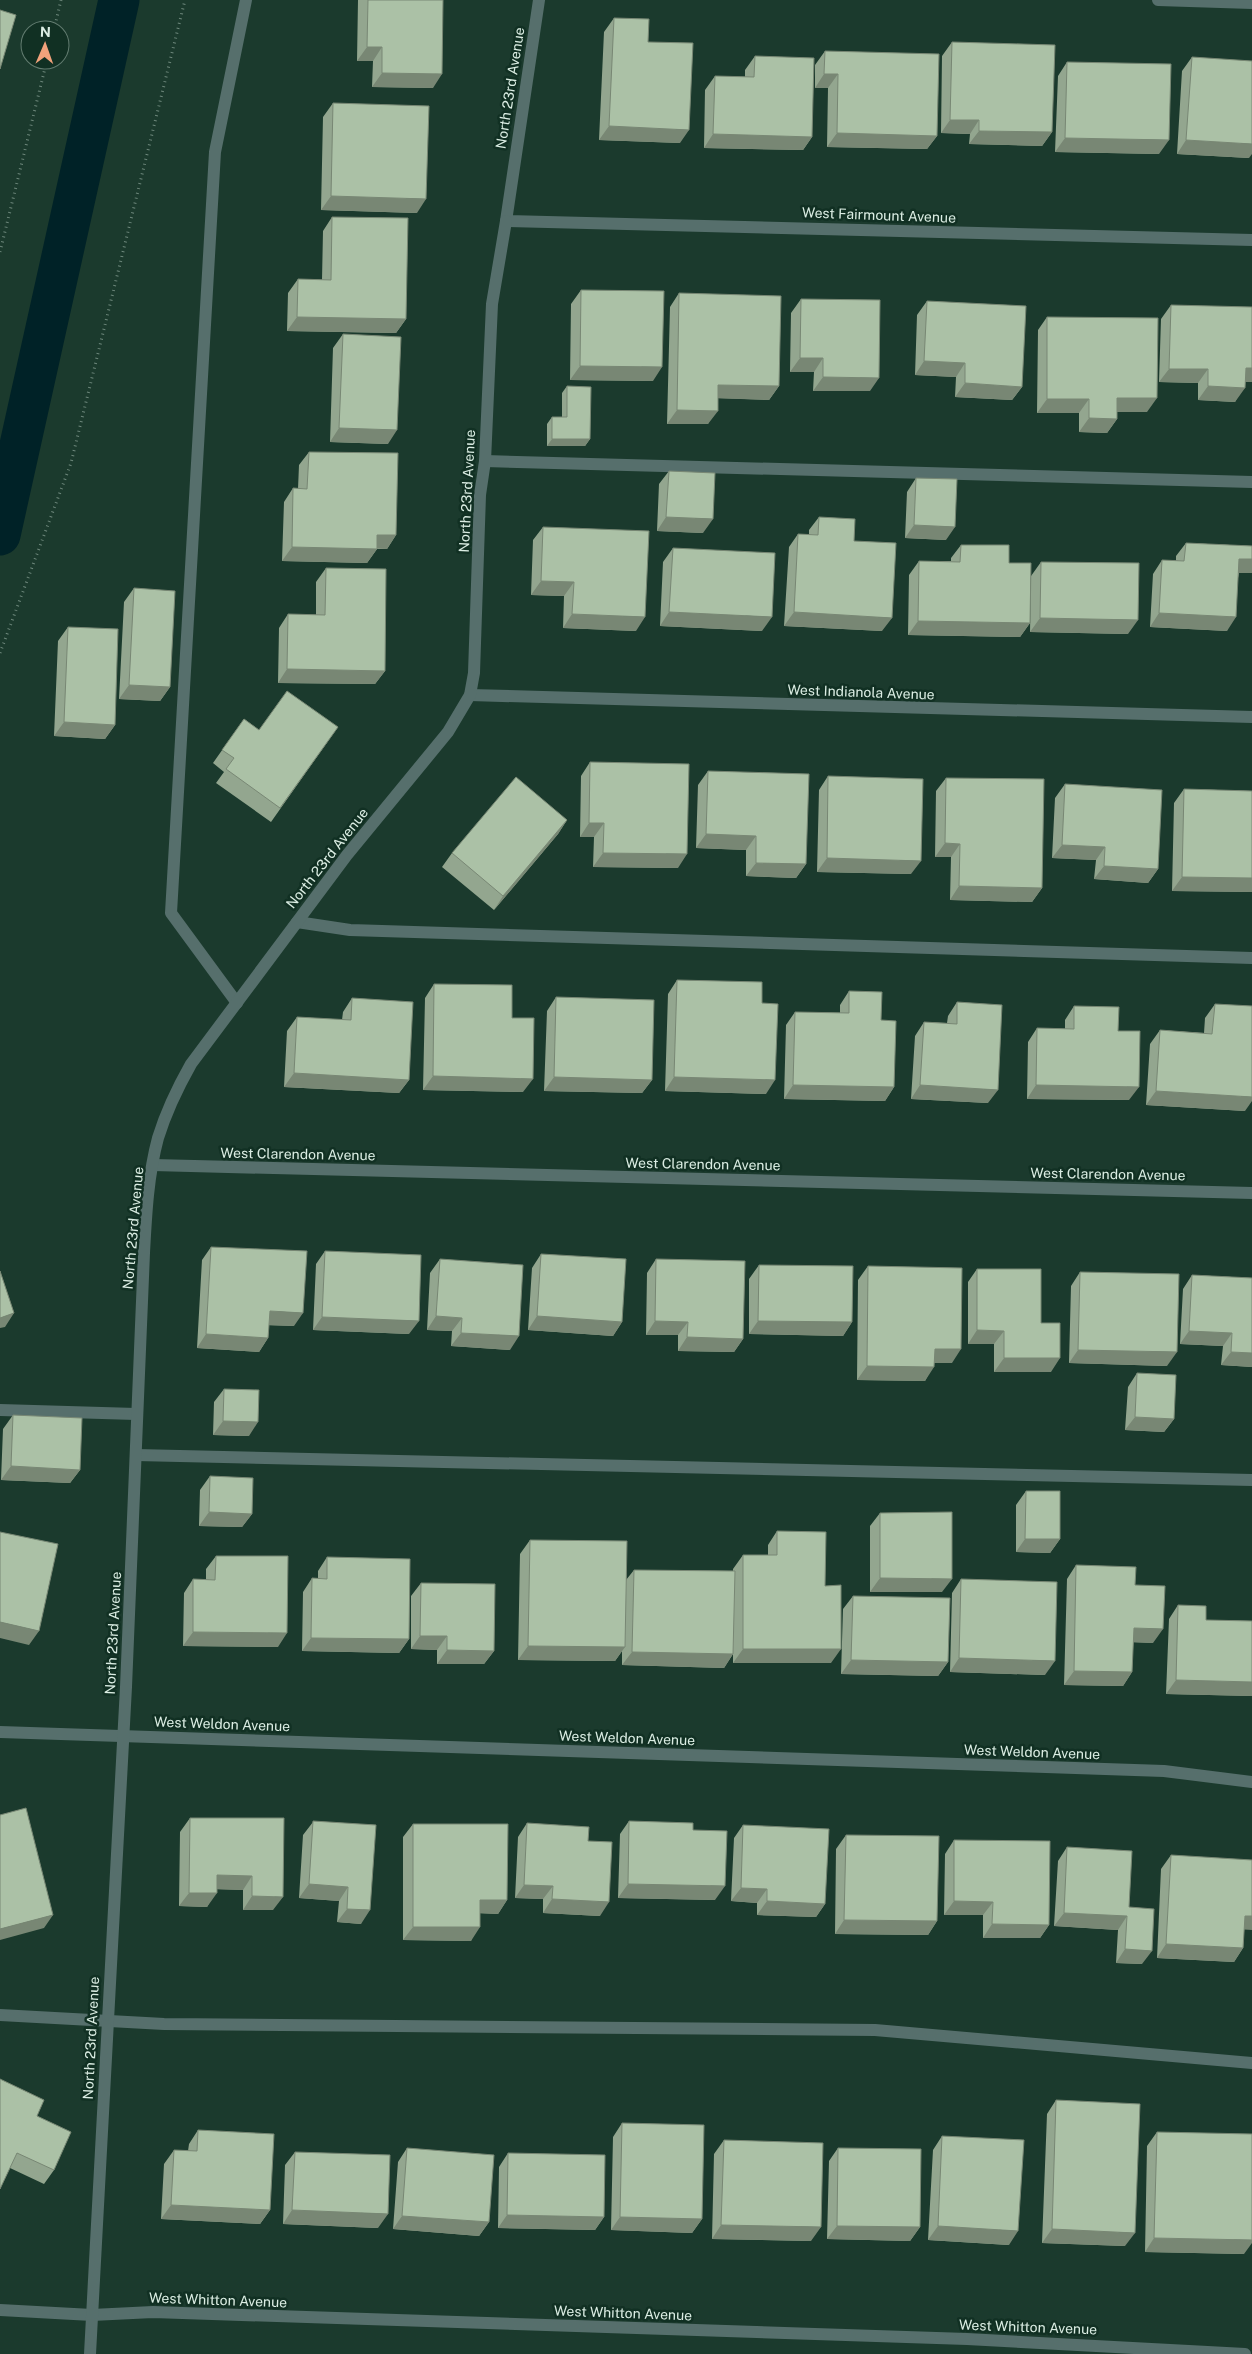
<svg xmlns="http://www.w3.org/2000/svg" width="1252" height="2354" viewBox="0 0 1252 2354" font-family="'Public Sans',sans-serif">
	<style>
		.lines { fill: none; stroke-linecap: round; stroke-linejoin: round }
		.canal { stroke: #002227; stroke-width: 41 }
		.path { stroke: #6d877b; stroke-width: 3; stroke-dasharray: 1 4; stroke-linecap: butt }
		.service { stroke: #566f6c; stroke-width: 12 }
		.minor { stroke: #566f6c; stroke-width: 12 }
		.tertiary { stroke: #566f6c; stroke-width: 12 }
		.wall { fill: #93a68f }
		.shaded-wall { fill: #788774 }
		.building { fill: #abc1a6; stroke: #788774 }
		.labels { text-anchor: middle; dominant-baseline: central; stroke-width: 5; stroke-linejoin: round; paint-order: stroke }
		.street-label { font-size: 14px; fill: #dbede3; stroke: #113023 }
	</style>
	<rect width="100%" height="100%" fill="#1b3a2d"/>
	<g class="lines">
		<path class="canal" d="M0,535L119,0"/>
		<path class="path" d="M54,30L61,0
			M0,252L47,60
			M0,653L71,463L185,0"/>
		<path class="service" d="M1158,0L1252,3
			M485,461L1252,482
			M297,922L350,930L1252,958
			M237,1003L171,913L215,152L246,0
			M0,1410L136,1414
			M136,1455L1252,1480
			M0,2015L164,2024L875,2030L1252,2063"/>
		<path class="minor" d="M539,0L506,221L1252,240
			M470,695L1252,717
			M153,1165L1252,1193
			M0,1732L1164,1771L1252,1782
			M0,2310L92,2315L153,2312L967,2339L1245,2354"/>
		<path class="tertiary" d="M90,2354L126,1687L144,1253C146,1215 148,1175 158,1138C166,1112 178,1087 191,1064L347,855L448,732L470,695L474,673L480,495L485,461L492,304L506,221"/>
	</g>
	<path class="wall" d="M358,0H443L433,88L372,87L373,61H357Z
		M614,18L648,42L680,143L599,140L604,32Z
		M952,42L1052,132L1042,146L969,144L970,134L941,133L942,56Z
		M825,51L937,136L927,149L827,147L828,88H815V65Z
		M755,56L812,137L803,150L704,148L705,90L715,76L745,77V70Z
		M1192,57L1249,158L1177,154L1182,71Z
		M1067,62L1159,154L1055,152L1058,76Z
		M333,103L417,213L321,210L323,117Z
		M332,217L406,319L396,333L287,331L288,293L298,279L322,280L323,231Z
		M581,290L653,381L570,380L571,304Z
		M679,293L779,386L769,400L718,398L708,424H667L670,307Z
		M801,299L870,391H813L814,372H790L791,313Z
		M927,301L1022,387L1012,400L955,397L956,377L915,375L917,315Z
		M1171,305L1245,382L1235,402L1198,400V383L1159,382L1161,319Z
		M1047,317L1147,412H1117V419L1107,433L1079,432V413H1037L1038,330Z
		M343,334L388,444L330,442L333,348Z
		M567,386L590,439L585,446H547V424L552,417H562V393Z
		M309,452L396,535L387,549H377L367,563L282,561L284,502L293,488L298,489L299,465Z
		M669,471L703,533L657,531L659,484Z
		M916,478L946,540L905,538L907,492Z
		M819,517L854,541L882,631L784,626L789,547L798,534H809V530Z
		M543,527L636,631L563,628L564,596L531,595L533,540Z
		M1186,543L1252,546V573H1239L1227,631L1150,627L1153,574L1162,560L1176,561V556Z
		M961,545L1009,563L1030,623L1020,637L908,635L909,575L919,561H951V558Z
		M673,548L762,631L660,626L663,562Z
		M1041,562L1128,634L1030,632L1031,576Z
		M326,568L385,671L375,684L278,683L279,628L288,614L316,615V582Z
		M134,588L170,687L160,701L119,699L124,602Z
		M68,627L115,725L105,739L54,736L58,641Z
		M244,719L259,730L338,727L271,822L216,783L224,772L213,763Z
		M590,762L678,868L593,867L594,837H580L581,776Z
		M708,771L806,864L796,878L746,876V850L696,848L698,785Z
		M828,776L911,874L817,872L819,790Z
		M946,778L1042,888L1032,902L950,900L951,857H935L936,791Z
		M1065,784L1158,869L1148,883L1094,879L1096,860L1052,858L1055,798Z
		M1184,789L1252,791V892L1172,891L1174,803Z
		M567,820L558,834L494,910L442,867L452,853Z
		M677,980L762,1003L766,1094L665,1091L668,994Z
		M434,984L512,1018L523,1092L423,1090L425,998Z
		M849,991L881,1020L894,1087L885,1101L784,1099L786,1025L795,1012L840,1013V1005Z
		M556,997L652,1080L642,1093L544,1091L547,1011Z
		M352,998L409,1080L399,1093L284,1087L287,1031L297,1017L342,1020L343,1012Z
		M957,1002L988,1103L911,1099L915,1036L924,1022L947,1023L948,1016Z
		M1215,1004L1245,1111L1146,1105L1150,1044L1160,1030L1204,1033L1205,1018Z
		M1074,1006L1118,1031L1129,1100L1027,1099L1028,1042L1037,1028L1065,1029V1020Z
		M211,1247L294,1326L269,1325L268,1338L259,1352L197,1348L202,1260Z
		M325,1251L409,1334L313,1330L316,1264Z
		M541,1254L622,1322L613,1336L528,1330L532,1268Z
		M440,1259L510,1350L451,1346L452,1331L427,1330L430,1273Z
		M656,1259L743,1339L734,1352L678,1351V1335H646L647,1273Z
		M759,1265L852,1322L843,1336L749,1334V1279Z
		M868,1266L952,1363H934L925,1381L857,1380L858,1280Z
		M977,1269L1041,1323L1051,1372H994V1344H968V1282Z
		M1080,1272L1167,1366L1069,1363L1071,1286Z
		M1192,1275L1252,1278V1367L1221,1365L1223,1346L1180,1344L1183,1289Z
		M1137,1373L1174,1419L1164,1432L1125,1430L1128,1387Z
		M224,1389L249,1436L213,1435L214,1402Z
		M13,1415L80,1470L70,1483L1,1480L3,1429Z
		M210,1476L252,1514L242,1527L199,1526L200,1490Z
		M1026,1491L1060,1539L1050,1553L1016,1552V1505Z
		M880,1513L942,1592H870V1526Z
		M777,1531L825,1586L831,1663H733V1654L724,1668L622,1665V1651L615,1661L518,1660L520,1554L530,1540L626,1580L634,1570L733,1571V1569L743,1555H768V1545Z
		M216,1556L278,1647L183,1646L184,1593L193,1579L206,1580V1569Z
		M327,1557L409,1639L399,1653L302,1651L303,1592L312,1578H318V1571Z
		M1076,1565L1135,1585L1153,1643L1133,1642L1132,1672L1123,1686L1064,1685L1067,1579Z
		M961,1579L1045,1675L950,1672L952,1593Z
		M421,1583L494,1651L484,1664H437V1650L411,1649V1596Z
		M853,1596L948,1662L938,1676L841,1674L843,1609Z
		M1178,1605L1206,1620L1252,1621V1696L1166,1694L1169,1619Z
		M190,1818H284L273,1910H243V1890L217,1889L207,1907L179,1906L180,1832Z
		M629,1821L693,1830L715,1900L618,1898L620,1834Z
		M313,1822L376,1825L361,1924L337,1922L339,1901L299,1898L303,1835Z
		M527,1823L588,1841L600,1916L543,1913V1899L515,1898L518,1837Z
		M413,1824L507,1900L498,1914L480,1913L471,1941L403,1940V1837Z
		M743,1825L825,1904L816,1917L757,1915V1903L731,1901L734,1838Z
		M846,1835L937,1921L928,1935L835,1934L836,1849Z
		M954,1840L1049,1925L1040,1938H983V1915H944L945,1854Z
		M1067,1847L1129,1907L1142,1964L1116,1963L1118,1930L1054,1926L1058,1861Z
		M1171,1855L1244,1930L1243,1948L1234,1962L1157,1958L1161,1869Z
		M0,2079L37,2116L54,2170L44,2184L10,2168Z
		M1056,2100L1125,2246L1042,2243L1047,2114Z
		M622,2123L702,2219L692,2233L611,2230L613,2137Z
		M198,2130L270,2210L260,2224L161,2219L164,2164L174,2150L188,2151L189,2144Z
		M1157,2132L1244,2254L1145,2252L1147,2146Z
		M942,2136L1009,2245L928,2240L933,2150Z
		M724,2140L811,2241L712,2239L714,2154Z
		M407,2148L489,2222L479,2236L393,2229L398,2162Z
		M838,2148L920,2227L910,2241L827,2239L829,2161Z
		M295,2152L378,2228L283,2224L285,2165Z
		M508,2153L604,2217L595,2230L498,2228L499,2167Z"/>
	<path class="shaded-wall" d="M367,47H382L373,61H357Z
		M382,73L442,74L433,88L372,87Z
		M824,74H838L828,88H815Z
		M950,120H979L970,134L941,133Z
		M609,126L689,130L680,143L599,140Z
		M979,131L1052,132L1042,146L969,144Z
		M837,133L937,136L927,149L827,147Z
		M713,134L812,137L803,150L704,148Z
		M1065,138L1169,140L1159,154L1055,152Z
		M1186,140L1252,144V154L1249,158L1177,154Z
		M331,196L426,199L417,213L321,210Z
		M297,317L406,319L396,333L287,331Z
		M800,358H823L814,372H790Z
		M924,361L965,363L956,377L915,375Z
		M580,366L662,367L653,381L570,380Z
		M1246,368H1252V382H1236Z
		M1169,369H1208L1198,383L1159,382Z
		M823,377L879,378L870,391H813Z
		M965,383L1022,387L1012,400L955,397Z
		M718,385L779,386L769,400L709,398Z
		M1208,386L1245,388L1235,402L1198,400Z
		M1117,398H1157L1147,412H1107Z
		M1047,399H1089L1079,413H1037Z
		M677,410L718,411L708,424H667Z
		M1089,418L1117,419L1107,433L1079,432Z
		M339,428L397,430L388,444L330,442Z
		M552,439H590L585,446H547Z
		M666,517L713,519L703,533L657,531Z
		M914,525L955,527L946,540L905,538Z
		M377,535H396L387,549L368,548Z
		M292,547L377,549L367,563L282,561Z
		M1239,559H1252V573H1230Z
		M541,581L574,582L564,596L531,595Z
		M669,612L772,617L762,631L660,626Z
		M794,612L892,618L882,631L784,626Z
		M1159,613L1236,617L1227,631L1150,627Z
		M572,614L645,617L636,631L563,628Z
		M1040,618L1138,620L1128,634L1030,632Z
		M918,621L1030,623L1020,637L908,635Z
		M287,669L385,671L375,684L278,683Z
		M129,685L170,687L160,701L119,699Z
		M64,722L115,725L105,739L54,736Z
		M567,820L558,834L494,910L503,896Z
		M589,823H604L594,837H580Z
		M706,834L756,836L746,850L696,848Z
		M945,843L960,844L951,857H935Z
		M1062,845L1105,847L1096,860L1052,858Z
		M603,853L687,854L678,868L593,867Z
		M827,858L921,861L911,874L817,872Z
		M756,863L806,864L796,878L746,876Z
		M1104,866L1158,869L1148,883L1094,879Z
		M1182,877L1252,878V892L1172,891Z
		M959,886L1042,888L1032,902L950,900Z
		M294,1073L409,1080L399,1093L284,1087Z
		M433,1076L533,1079L523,1092L423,1090Z
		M554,1077L652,1080L642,1093L544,1091Z
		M674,1077L775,1080L766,1094L665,1091Z
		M793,1085L894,1087L885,1101L784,1099Z
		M920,1085L998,1090L988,1103L911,1099Z
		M1036,1085L1139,1087L1129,1100L1027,1099Z
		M1156,1091L1252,1097V1101L1245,1111L1146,1105Z
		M270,1311L303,1313L294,1326L260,1325Z
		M14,1313L5,1327L0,1328V1318Z
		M436,1316L462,1318L452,1331L427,1330Z
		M537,1316L622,1322L613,1336L528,1330Z
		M322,1317L419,1321L409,1334L313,1330Z
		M655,1321L688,1322L678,1335H646Z
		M758,1321L852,1322L843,1336L749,1334Z
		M977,1330L1004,1331L994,1344H968Z
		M1189,1331L1232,1333L1223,1346L1180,1344Z
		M461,1333L519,1336L510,1350L451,1346Z
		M206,1334L268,1338L259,1352L197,1348Z
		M687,1337L743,1339L734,1352L678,1351Z
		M935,1349H961L952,1363H925Z
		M1078,1350L1177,1352L1167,1366L1069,1363Z
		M1231,1352L1252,1353V1367L1221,1365Z
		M1004,1358H1060L1051,1372H994Z
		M867,1366L934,1367L925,1381L857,1380Z
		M1135,1417L1174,1419L1164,1432L1125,1430Z
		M223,1421L258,1422L249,1436L213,1435Z
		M11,1466L80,1470L70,1483L1,1480Z
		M209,1512L252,1514L242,1527L199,1526Z
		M1025,1539H1060L1050,1553L1016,1552Z
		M880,1578L952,1579L942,1592H870Z
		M0,1622L39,1631L29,1645L0,1638Z
		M1134,1628L1163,1629L1153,1643L1124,1642Z
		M193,1632L287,1633L278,1647L183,1646Z
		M420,1636H447L437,1650L411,1649Z
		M311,1638L409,1639L399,1653L302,1651Z
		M528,1646L625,1647L615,1661L518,1660Z
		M743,1649H841L831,1663H733Z
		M447,1650L494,1651L484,1664H437Z
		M632,1652L733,1654L724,1668L622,1665Z
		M959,1658L1055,1661L1045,1675L950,1672Z
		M851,1660L948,1662L938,1676L841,1674Z
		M1074,1671L1132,1672L1123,1686L1064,1685Z
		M1176,1680L1252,1682V1696L1166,1694Z
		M217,1875L252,1876L243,1890L208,1889Z
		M309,1884L348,1887L339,1901L299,1898Z
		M628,1884L725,1886L715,1900L618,1898Z
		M524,1885L553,1886L543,1899L515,1898Z
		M741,1888L767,1889L757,1903L731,1901Z
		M189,1893H217L207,1907L179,1906Z
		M252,1896L283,1897L273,1910H243Z
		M552,1899L609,1902L600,1916L543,1913Z
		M480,1900H507L498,1914L471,1913Z
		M767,1901L825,1904L816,1917L757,1915Z
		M954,1901L993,1902L983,1915H944Z
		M347,1909L370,1910L361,1924L337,1922Z
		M1064,1913L1127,1916L1118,1930L1054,1926Z
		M53,1915L44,1928L0,1940V1929Z
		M1245,1916H1252V1930L1236,1929Z
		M844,1920L937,1921L928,1935L835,1934Z
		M992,1924L1049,1925L1040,1938H983Z
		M413,1927H480L471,1941L403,1940Z
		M1166,1944L1243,1948L1234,1962L1157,1958Z
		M1125,1949L1152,1951L1142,1964L1116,1963Z
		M171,2205L270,2210L260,2224L161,2219Z
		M292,2210L388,2214L378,2228L283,2224Z
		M507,2215L604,2217L595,2230L498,2228Z
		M402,2216L489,2222L479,2236L393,2229Z
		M620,2217L702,2219L692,2233L611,2230Z
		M721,2225L821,2227L811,2241L712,2239Z
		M837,2226L920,2227L910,2241L827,2239Z
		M938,2226L1018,2231L1009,2245L928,2240Z
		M1052,2229L1135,2233L1125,2246L1042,2243Z
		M1154,2238L1252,2240V2243L1244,2254L1145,2252Z"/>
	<path class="building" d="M368,0H443L442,74L382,73V47H367Z
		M0,10L16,15L0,69Z
		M614,18L649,19L648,42L693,43L689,130L609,126Z
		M952,42L1055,45L1052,132L979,131V120H950Z
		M825,51L939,54L937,136L837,133L838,74H824Z
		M755,56L814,58L812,137L713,134L715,76L754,77Z
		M1192,57L1252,61V144L1186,140Z
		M1067,62L1171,64L1169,140L1065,138Z
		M333,103L429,106L426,199L331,196Z
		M332,217L408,218L406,319L297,317L298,279L331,280Z
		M581,290L664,291L662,367L580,366Z
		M679,293L781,296L779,386L718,385V411L677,410Z
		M801,299L880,300L879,378L823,377V358H800Z
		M927,301L1026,306L1022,387L965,383V363L924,361Z
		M1171,305L1252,307V368H1246L1245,388L1208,386V369H1169Z
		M1047,317L1158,318L1157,398H1117V419L1089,418V399H1047Z
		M343,334L401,337L397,430L339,428Z
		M567,386L591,387L590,439H552V417H567Z
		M309,452L398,453L396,535H377V549L292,547L293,488L307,489Z
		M669,471L715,473L713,519L666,517Z
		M916,478L957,479L955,527L914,525Z
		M819,517L855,519L854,541L896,543L892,618L794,612L798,534L818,535Z
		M543,527L649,531L645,617L572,614L574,582L541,581Z
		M1186,543L1252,546V559H1239L1236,617L1159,613L1162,560L1184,561Z
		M961,545H1009V563H1031L1030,623L918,621L919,561L960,562Z
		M673,548L775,553L772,617L669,612Z
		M1041,562L1139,563L1138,620L1040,618Z
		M326,568L386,569L385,671L287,669L288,614L325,615Z
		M134,588L175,591L170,687L129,685Z
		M68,627L118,629L115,725L64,722Z
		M287,691L338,727L280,808L226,769L234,758L222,750L244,719L259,730Z
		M590,762L689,764L687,854L603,853L604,823H589Z
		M708,771L809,774L806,864L756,863V836L706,834Z
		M828,776L923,779L921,861L827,858Z
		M516,777L567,820L503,896L452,853Z
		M946,778L1044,779L1042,888L959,886L960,844L945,843Z
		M1065,784L1162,790L1158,869L1104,866L1105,847L1062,845Z
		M1184,789L1252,791V878L1182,877Z
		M677,980L762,982V1003L778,1004L775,1080L674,1077Z
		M434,984L512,985V1018H534L533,1079L433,1076Z
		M849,991L882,992L881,1020L896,1021L894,1087L793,1085L795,1012L849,1013Z
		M556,997L654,1000L652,1080L554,1077Z
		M352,998L413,1002L409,1080L294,1073L297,1017L351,1020Z
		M957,1002L1002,1005L998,1090L920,1085L924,1022L957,1024Z
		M1215,1004L1252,1006V1097L1156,1091L1160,1030L1212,1034Z
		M1074,1006L1119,1007L1118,1031H1140L1139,1087L1036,1085L1037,1028L1074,1029Z
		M211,1247L307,1251L303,1313L270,1311L268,1338L206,1334Z
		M325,1251L421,1255L419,1321L322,1317Z
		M541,1254L626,1259L622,1322L537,1316Z
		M440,1259L523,1265L519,1336L461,1333L462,1318L436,1316Z
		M656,1259L745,1261L743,1339L687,1337L688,1322L655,1321Z
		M759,1265L853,1266L852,1322L758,1321Z
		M868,1266L962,1268L961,1349H935L934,1367L867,1366Z
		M977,1269H1041V1323H1060V1358H1004V1331L977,1330Z
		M0,1271L14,1313L0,1318Z
		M1080,1272L1179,1274L1177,1352L1078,1350Z
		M1192,1275L1252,1278V1353L1231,1352L1232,1333L1189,1331Z
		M1137,1373L1176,1375L1174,1419L1135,1417Z
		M224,1389L259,1390L258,1422L223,1421Z
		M13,1415L82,1418L80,1470L11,1466Z
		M210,1476L253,1478L252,1514L209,1512Z
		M1026,1491H1060V1539H1025Z
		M952,1512V1579L880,1578V1513Z
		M777,1531L826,1532L825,1586L841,1585V1649H743V1555H777Z
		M0,1532L58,1544L39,1631L0,1622Z
		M530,1540L627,1541L625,1647L528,1646Z
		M216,1556H288L287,1633L193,1632V1579L215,1580Z
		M327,1557L410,1559L409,1639L311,1638L312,1578L327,1579Z
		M1076,1565L1136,1567L1135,1585L1165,1586L1163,1629L1134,1628L1132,1672L1074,1671Z
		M634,1570L735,1571L733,1654L632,1652Z
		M961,1579L1057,1582L1055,1661L959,1658Z
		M421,1583L495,1584L494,1651L447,1650V1636H420Z
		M853,1596L950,1598L948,1662L851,1660Z
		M1178,1605L1206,1606V1620L1252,1621V1682L1176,1680Z
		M26,1808L53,1915L0,1929V1815Z
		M190,1818H284L283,1897L252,1896V1876L217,1875V1893H189Z
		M313,1821L376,1825L370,1910L347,1909L348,1887L309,1884Z
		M629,1821L693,1823V1830L727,1831L725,1886L628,1884Z
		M527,1823L589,1827L588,1841L612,1842L609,1902L552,1899L553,1886L524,1885Z
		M413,1824H508L507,1900H480V1927H413Z
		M743,1825L829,1829L825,1904L767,1901V1889L741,1888Z
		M846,1835L939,1836L937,1921L844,1920Z
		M954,1840L1050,1841L1049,1925L992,1924L993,1902L954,1901Z
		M1067,1847L1132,1851L1129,1907L1154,1909L1152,1951L1125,1949L1127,1916L1064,1913Z
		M1171,1855L1252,1860V1916H1245L1243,1948L1166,1944Z
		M0,2079L44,2100L37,2116L71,2132L54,2170L17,2153L0,2189Z
		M1056,2100L1140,2104L1135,2233L1052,2229Z
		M622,2123L704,2125L702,2219L620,2217Z
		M198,2130L274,2134L270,2210L171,2205L174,2150L197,2151Z
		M1157,2132L1252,2134V2240L1154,2238Z
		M942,2136L1024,2140L1018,2231L938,2226Z
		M724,2140L823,2143L821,2227L721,2225Z
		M407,2148L494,2155L489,2222L402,2216Z
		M838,2148L921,2149L920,2227L837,2226Z
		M295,2152L390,2155L388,2214L292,2210Z
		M508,2153L605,2155L604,2217L507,2215Z"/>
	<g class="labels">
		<g class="street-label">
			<text transform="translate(510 88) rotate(-81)">North 23rd Avenue</text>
			<text transform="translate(879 215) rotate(2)">West Fairmount Avenue</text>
			<text transform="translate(467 491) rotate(-87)">North 23rd Avenue</text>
			<text transform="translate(861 692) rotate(2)">West Indianola Avenue</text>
			<text transform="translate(327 858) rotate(-52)">North 23rd Avenue</text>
			<text transform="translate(298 1154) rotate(1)">West Clarendon Avenue</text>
			<text transform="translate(703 1164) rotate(1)">West Clarendon Avenue</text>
			<text transform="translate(1108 1174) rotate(1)">West Clarendon Avenue</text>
			<text transform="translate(133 1228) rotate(-85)">North 23rd Avenue</text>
			<text transform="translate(113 1633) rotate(-87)">North 23rd Avenue</text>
			<text transform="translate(222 1724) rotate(2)">West Weldon Avenue</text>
			<text transform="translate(627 1738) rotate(2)">West Weldon Avenue</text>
			<text transform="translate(1032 1752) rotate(2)">West Weldon Avenue</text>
			<text transform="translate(91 2038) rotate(-87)">North 23rd Avenue</text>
			<text transform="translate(218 2300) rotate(2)">West Whitton Avenue</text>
			<text transform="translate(623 2313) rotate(2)">West Whitton Avenue</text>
			<text transform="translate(1028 2327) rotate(2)">West Whitton Avenue</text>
		</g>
	</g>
	<g transform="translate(45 45) rotate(2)"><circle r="24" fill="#113023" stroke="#627c70"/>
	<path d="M0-4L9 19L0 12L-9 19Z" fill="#f1a27b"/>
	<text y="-8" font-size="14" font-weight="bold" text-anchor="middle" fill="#dbede3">N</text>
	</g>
</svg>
